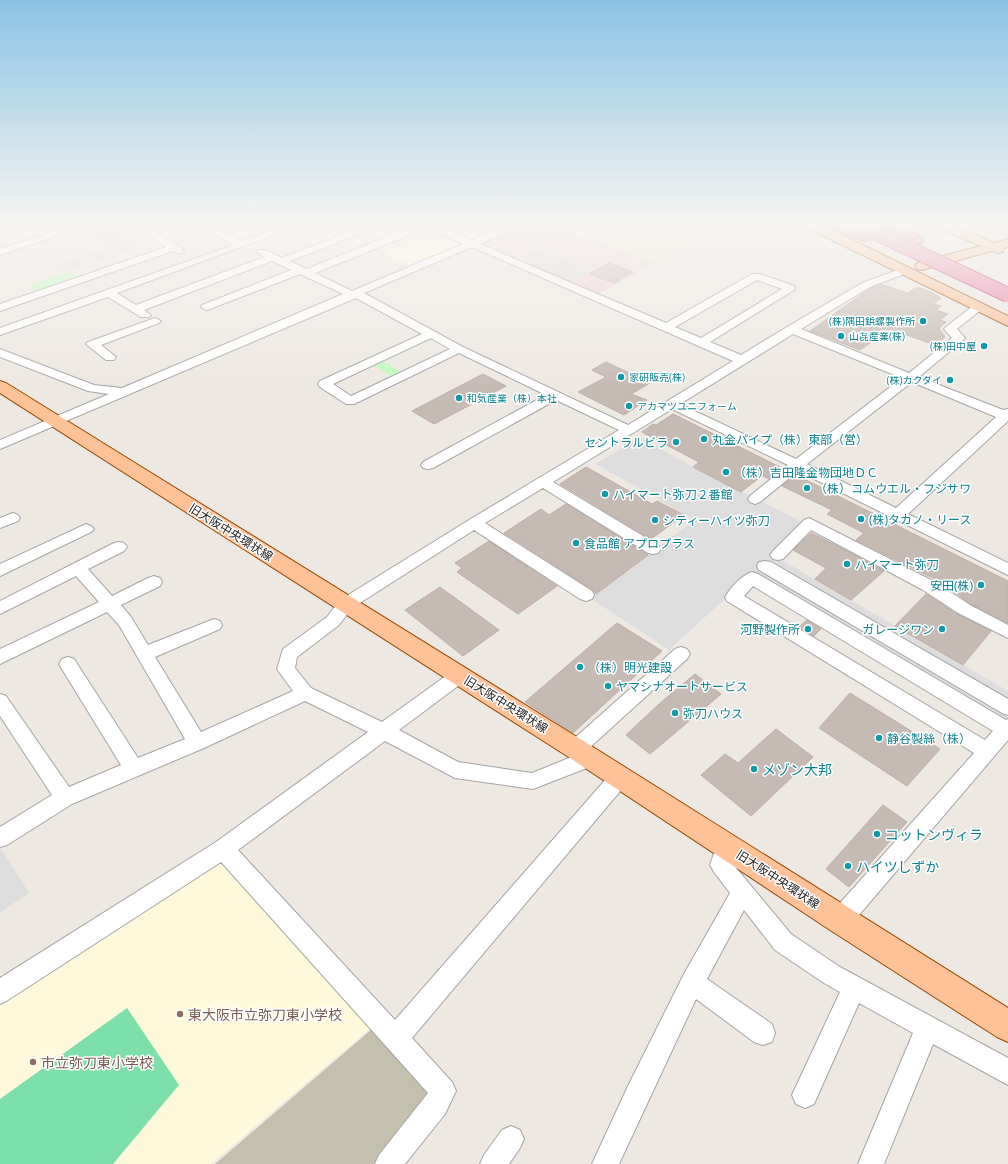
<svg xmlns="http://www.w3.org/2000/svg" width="1008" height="1164" viewBox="0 0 1008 1164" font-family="'Open Sans','Noto Sans JP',sans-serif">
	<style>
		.residential { fill: #dbdada }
		.commercial { fill: #f0d1d5 }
		.education { fill: #fff9db }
		.construction { fill: #c3c0ae }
		.farmland { fill: #eeebcd }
		.park { fill: #c2fbbd }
		.pitch { fill: #7de0aa }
		.parking { fill: #ddd }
		.building { fill: #c6bab5; stroke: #c0aca4 }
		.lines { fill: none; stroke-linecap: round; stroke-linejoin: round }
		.minor-casing { stroke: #a4a4a4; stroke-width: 2 }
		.major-casing { stroke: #964b00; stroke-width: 2 }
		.highway-casing { stroke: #dd1f7f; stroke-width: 2 }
		.minor { fill: #fff; fill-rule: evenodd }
		.major { fill: #fec198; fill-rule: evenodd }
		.highway { fill: #e987a9; fill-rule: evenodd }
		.highway-bridge-casing { stroke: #dd1f7f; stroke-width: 16; stroke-linecap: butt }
		.highway-bridge { stroke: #e987a9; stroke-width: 14 }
		.culture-dot { fill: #0f9aa8; stroke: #fff; stroke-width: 1.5 }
		.education-dot { fill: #8d6e63; stroke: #fff; stroke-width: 1.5 }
		.labels { text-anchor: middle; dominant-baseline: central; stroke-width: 3; stroke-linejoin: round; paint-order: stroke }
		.far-culture-label { font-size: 10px; fill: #0d838f; stroke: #fff; text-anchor: start }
		.culture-label { font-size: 12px; fill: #0d838f; stroke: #fff; text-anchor: start }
		.street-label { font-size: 12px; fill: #1d1d1d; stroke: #fff }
		.near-culture-label { font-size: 14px; fill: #0d838f; stroke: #fff; text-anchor: start }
		.near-education-label { font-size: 14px; fill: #785e54; stroke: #fff; text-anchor: start }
	</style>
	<rect width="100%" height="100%" fill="#eee8e2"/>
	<path class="residential" d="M538,248L576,263L594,270L569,283L525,264L530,261L519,257Z"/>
	<path class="commercial" d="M526,223H548L653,263L597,295L570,283L595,270L538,247L513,259L480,246V243Z"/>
	<path class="education" d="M435,232L463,244L412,266L384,253Z
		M210,863L226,864L372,1027L211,1164H0V1002Z"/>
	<path class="construction" d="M372,1029L430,1091L431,1102L377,1162L373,1164H215Z"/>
	<path class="farmland" d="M553,223H589L672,254L654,263L552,224Z
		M592,223H652L699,239L672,253L610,230L618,226L609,230Z
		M655,223H710L688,234Z"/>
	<path class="park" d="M70,272L78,277L37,291L29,285Z
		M383,361L401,372L391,376L373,365Z"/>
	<path class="pitch" d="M127,1008L179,1085L113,1164H0V1099Z"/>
	<path class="parking" d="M97,223H103L142,247L62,273L52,267L111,248L81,229Z
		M640,437L693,467L802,522L771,554L1008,691V716L1002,723L751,575L669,650L590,598L695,520L596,464Z
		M0,847L29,893L0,913Z"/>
	<path class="building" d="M609,263L633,272L614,283L589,274Z
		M881,284L908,293L915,288H920L933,293L941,298L933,304L941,306L936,310L948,314L940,320L946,322L939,328L945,337L935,345L890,329L860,350L810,331L868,290Z
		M606,362L650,383L631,394L647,400L624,415L578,392L606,377L592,370Z
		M483,374L506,386L434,424L412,411Z
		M673,414L782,468L769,479L763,476L759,478L741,492L693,467L699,462L642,432L653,424L656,425Z
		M586,467L652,504L657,501L684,515L651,539L560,484Z
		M796,475L1008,581V623L971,604L939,581L856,540L864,533L827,514L832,510L782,486Z
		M566,504L647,554L648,555L596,594L593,590L504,533L541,509L549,515Z
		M811,533L845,550L884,571L851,600L815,579L826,568L793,550Z
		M489,541L557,586L518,614L457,572L462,568L455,563Z
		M440,587L499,630L463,656L405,610Z
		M926,594L957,614L991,631L963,665L895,626Z
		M807,620L821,629L814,636L799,627Z
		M617,623L662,651L573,733L525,702Z
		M695,674L721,694L650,754L626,735L659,704Z
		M850,693L940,749L907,786L819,728Z
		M776,729L813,757L751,816L701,775L725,754L738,763Z
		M883,805L907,822L849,887L826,869Z"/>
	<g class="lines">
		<defs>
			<path id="minor" d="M79,223H94L0,255V249Z
				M129,223H141L177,245L185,251L180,254L173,251L0,311V304L166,247Z
				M197,223H209L242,241L292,223H306L117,293L136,305L264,257L257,252L258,250H266L282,258L373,223H387L290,261L307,269L420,223H433L472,240L511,223H524L480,244L666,323L752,274H760L794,286L795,288L794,290L710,342L741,355L787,327L862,283L903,268L908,271L907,273L870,287L801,329L909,373L952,338L944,329L946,327L974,305H982L983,307L982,309L957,329L965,338L963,340L919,377L1003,410L1008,409V421L908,514L1008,563V575L798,471L760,502L755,504L750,502L748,499L750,496L788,465L672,409L553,482L658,545L661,549L658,553L653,554L648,553L543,488L485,523L592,591L594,595L592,599L586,601L580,599L474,530L352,608L339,625L297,657L295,668L311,688L382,722L454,670L460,668L466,670L469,675L466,680L399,730L458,762L532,773L574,756L569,755L566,749L569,743L675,649L681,647L687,649L690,654L687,659L586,751L590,750L597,752L600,758L597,764L533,789L455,778L385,741L238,850L395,1020L613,771L620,769L627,771L630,777L627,783L412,1038L452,1082L456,1091L445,1114L405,1164H375L379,1155L428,1093L221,862L8,1000L0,1004V978L216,842L368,732L305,701L204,748L72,804L7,845L0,847V827L52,795L0,716V694L6,696L69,787L121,765L62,669L59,664L62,659L68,657L74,659L138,758L185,739L119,625L107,612L0,664V649L99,602L76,576L0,614V601L114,543L119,542L124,543L127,547L124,551L88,569L112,596L148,578L154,576L160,578L162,582L160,586L121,605L131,617L148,645L214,619L220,621L222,625L220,629L155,657L201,732L293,691L277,669L283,649L327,617L340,600L469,520L619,430L556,400L433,468L428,469L423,468L421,465L423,462L546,395L459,353L354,404H346L320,387L318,384L320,381L422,334L356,298L0,449V440L109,394L88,391L0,357V349L94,385L122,388L343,294L300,274L210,309L206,310L201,307L202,305L291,270L272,261L144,310L151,315L149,317H141L108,297L0,335V328L233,245ZM428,228L463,244L352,291L315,273ZM472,247L733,361L628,425L463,347L364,293ZM757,280L782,289L701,338L675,327ZM793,334L902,378L796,459L680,404ZM431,338L450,349L351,396L333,384ZM912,382L996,417L896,508L807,464Z
				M155,318L161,321L159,323L101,345L116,357L114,360H106L86,344L88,342Z
				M13,513L18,515L20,518L18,521L0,528V518Z
				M809,518L935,582L970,605L1008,625V638L958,613L923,590L811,530L783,559L778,560L773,559L770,555L773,551L804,520Z
				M86,524L91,526L94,529L91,532L0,576V564Z
				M765,561L771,562L1008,699V715L1002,713L759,570L757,566L759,562Z
				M752,572L758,574L1006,720L1008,719V740L848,928L840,931L832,928L829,920L832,912L974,753L727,601L725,597C730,588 742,575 752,572ZM753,586L993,731L985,740L744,596Z
				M726,837L733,839L736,846L732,863L791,934L840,967L1008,1058V1085L933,1044L884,1164H858L913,1033L859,1003L814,1104L805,1108L796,1104L792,1095L840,992L824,983L775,950L744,910L707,979L772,1024L775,1033L772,1042L763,1045L754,1042L696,999L619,1164H592L628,1086L684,974L730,893L714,872L710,865L719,839Z
				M511,1126L520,1130L524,1139L520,1148L509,1164H480L484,1155L502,1130Z"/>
			<path id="major" d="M801,223H818L1008,316V326L803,226Z
				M932,223H950L994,243L1008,239V247L1004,248L1003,252L998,253L992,251L922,270L917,269L915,266L917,263L981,246L934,226Z
				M0,381L6,383L585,742L1008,1008V1042L997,1037L830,930L567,756L0,393Z"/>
			<path id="highway" d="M878,223H895L921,237L923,240L921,243H911Z"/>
		</defs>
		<use href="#minor" class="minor-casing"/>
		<use href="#major" class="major-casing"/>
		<use href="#highway" class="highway-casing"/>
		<use href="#minor" class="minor"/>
		<use href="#major" class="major"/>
		<use href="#highway" class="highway"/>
		<defs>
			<path id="highway-bridge" d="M834,223L868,235
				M855,223L1008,295"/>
		</defs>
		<use href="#highway-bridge" class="highway-bridge-casing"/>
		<use href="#highway-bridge" class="highway-bridge"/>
	</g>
	<linearGradient id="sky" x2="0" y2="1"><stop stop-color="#8bc3e4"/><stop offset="0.58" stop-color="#f7f5f2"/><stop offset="1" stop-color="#f7f5f2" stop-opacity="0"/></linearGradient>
	<rect width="1008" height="386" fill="url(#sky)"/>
	<g class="culture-dot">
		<circle cx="923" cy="321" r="4"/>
		<circle cx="841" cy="336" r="4"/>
		<circle cx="984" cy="346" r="4"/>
		<circle cx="621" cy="377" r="4"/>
		<circle cx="950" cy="380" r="4"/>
		<circle cx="459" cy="398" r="4"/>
		<circle cx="629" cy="406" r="4"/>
		<circle cx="704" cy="439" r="4"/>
		<circle cx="676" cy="442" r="4"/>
		<circle cx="726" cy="472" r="4"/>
		<circle cx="807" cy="488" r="4"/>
		<circle cx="605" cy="494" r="4"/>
		<circle cx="861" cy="519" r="4"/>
		<circle cx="655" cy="520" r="4"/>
		<circle cx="576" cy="543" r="4"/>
		<circle cx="847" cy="564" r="4"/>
		<circle cx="981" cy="585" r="4"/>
		<circle cx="808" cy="629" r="4"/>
		<circle cx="942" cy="629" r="4"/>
		<circle cx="580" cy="667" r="4"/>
		<circle cx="608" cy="686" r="4"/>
		<circle cx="675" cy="713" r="4"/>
		<circle cx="879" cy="738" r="4"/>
		<circle cx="754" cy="769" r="4"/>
		<circle cx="877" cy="834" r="4"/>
		<circle cx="848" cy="866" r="4"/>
	</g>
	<g class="education-dot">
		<circle cx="180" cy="1014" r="4"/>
		<circle cx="33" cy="1062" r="4"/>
	</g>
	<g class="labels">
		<g class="far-culture-label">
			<text x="915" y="321" text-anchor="end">(株)隅田鋲螺製作所</text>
			<text x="849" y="336">山㐂産業(株)</text>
			<text x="976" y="346" text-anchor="end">(株)田中屋</text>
			<text x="629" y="377">家研販売(株)</text>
			<text x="942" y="380" text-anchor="end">(株)カクダイ</text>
			<text x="467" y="398">和気産業（株）本社</text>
			<text x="637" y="406">アカマツユニフォーム</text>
		</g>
		<g class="culture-label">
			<text x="712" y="439">丸金パイプ（株）東部（営）</text>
			<text x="668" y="442" text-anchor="end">セントラルビラ</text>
			<text x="734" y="472">（株）吉田隆金物団地ＤＣ</text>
			<text x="815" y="488">（株）コムウエル・フジサワ</text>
			<text x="613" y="494">ハイマート弥刀２番館</text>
			<text x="869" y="519">(株)タカノ・リース</text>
			<text x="663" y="520">シティーハイツ弥刀</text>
			<text x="584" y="543">食品館 アプロプラス</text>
			<text x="855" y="564">ハイマート弥刀</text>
			<text x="973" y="585" text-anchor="end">安田(株)</text>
			<text x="800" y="629" text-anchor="end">河野製作所</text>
			<text x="934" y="629" text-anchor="end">ガレージワン</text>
			<text x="588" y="667">（株）明光建設</text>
			<text x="616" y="686">ヤマシナオートサービス</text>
			<text x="683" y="713">弥刀ハウス</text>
			<text x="887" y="738">静谷製絲（株）</text>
		</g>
		<g class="street-label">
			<text transform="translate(231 532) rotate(32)">旧大阪中央環状線</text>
			<text transform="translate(506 704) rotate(32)">旧大阪中央環状線</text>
			<text transform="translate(778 879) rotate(33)">旧大阪中央環状線</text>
		</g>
		<g class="near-culture-label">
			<text x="762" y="769">メゾン大邦</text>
			<text x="885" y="834">コットンヴィラ</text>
			<text x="856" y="866">ハイツしずか</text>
		</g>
		<g class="near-education-label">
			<text x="188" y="1014">東大阪市立弥刀東小学校</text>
			<text x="41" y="1062">市立弥刀東小学校</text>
		</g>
	</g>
</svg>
